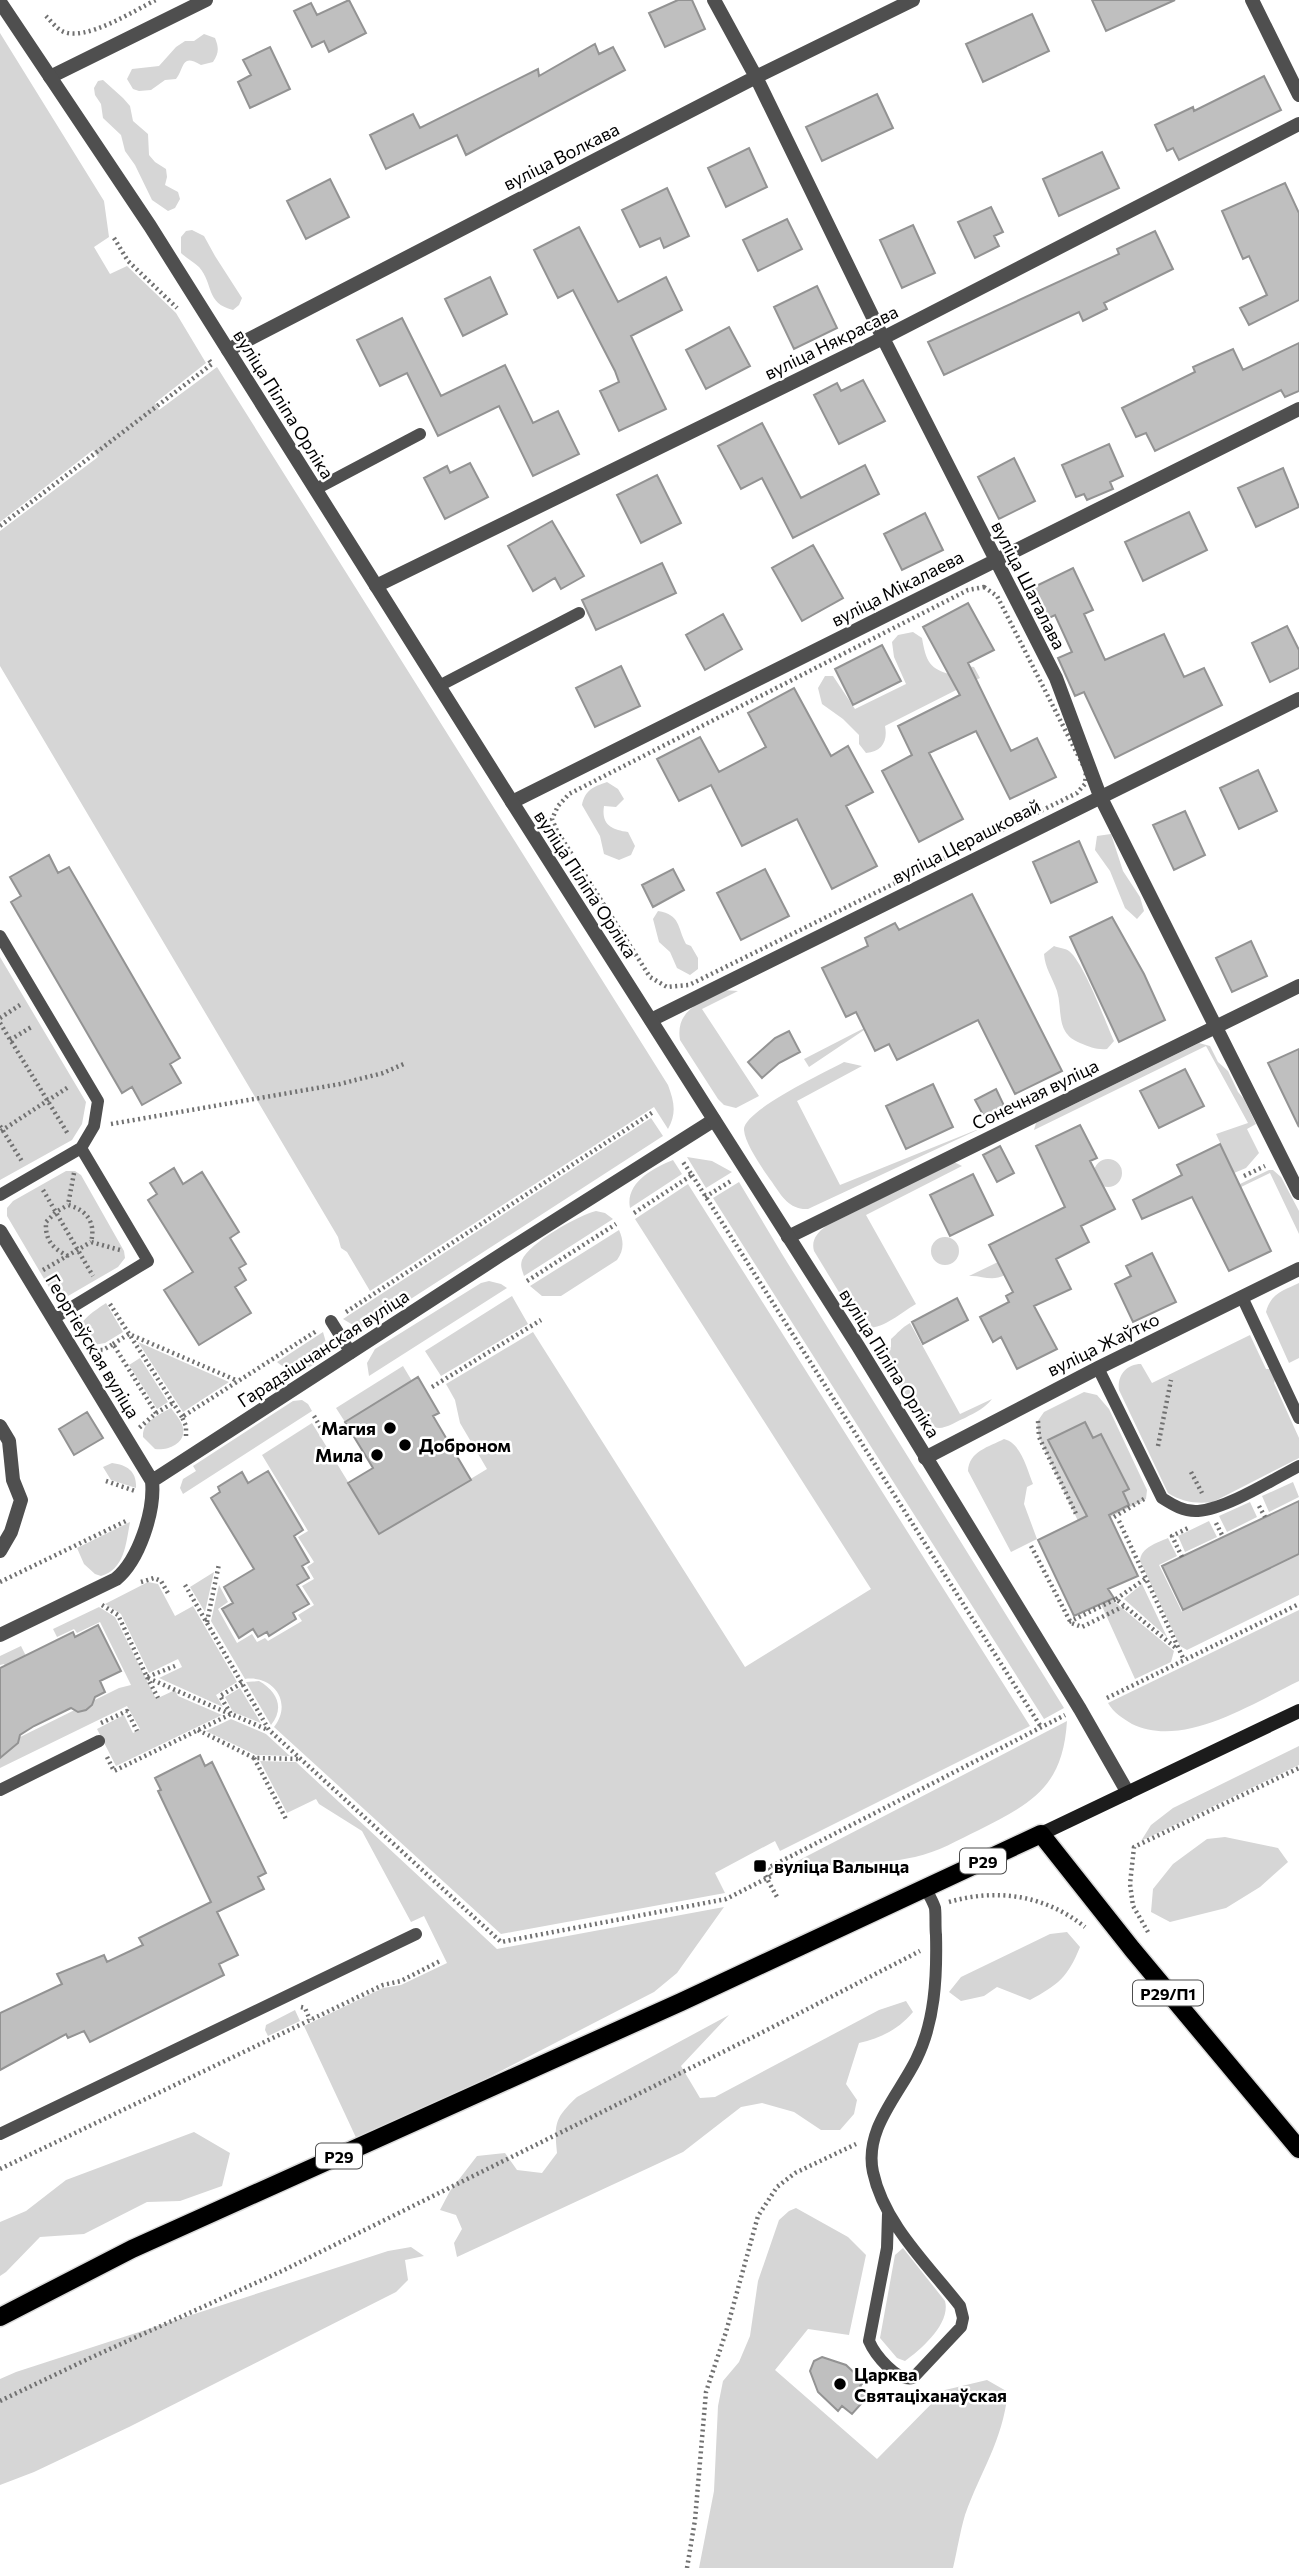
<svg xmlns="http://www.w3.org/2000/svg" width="1299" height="2568" viewBox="0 0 1299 2568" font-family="Commissioner,sans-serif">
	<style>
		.green { fill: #d6d6d6 }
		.building { fill: #bfbfbf; stroke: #939393; stroke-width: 2 }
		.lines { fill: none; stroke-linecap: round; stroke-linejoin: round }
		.primary-casing { stroke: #dbdbdb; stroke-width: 21 }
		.path { stroke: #717171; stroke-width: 4.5; stroke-dasharray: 2 3.5; stroke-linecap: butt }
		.service { stroke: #4f4f4f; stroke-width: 12 }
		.minor { stroke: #4f4f4f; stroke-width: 14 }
		.tertiary { stroke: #4f4f4f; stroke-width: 14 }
		.secondary { stroke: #1c1c1c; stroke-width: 14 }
		.primary { stroke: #000; stroke-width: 18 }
		.poi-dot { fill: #000; stroke: #fff; stroke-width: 2.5 }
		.labels { text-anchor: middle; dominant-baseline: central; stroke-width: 5; stroke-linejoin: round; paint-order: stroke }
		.shield { fill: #fff; stroke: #4c4c4c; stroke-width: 2 }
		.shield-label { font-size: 16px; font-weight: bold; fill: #000 }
		.street-label { font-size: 18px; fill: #000; stroke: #fff }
		.poi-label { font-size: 18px; font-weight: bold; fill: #000; stroke: #fff; text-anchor: start }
	</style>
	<rect width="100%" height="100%" fill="#fff"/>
	<path class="green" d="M0,33L104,201L109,237L94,247L110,274L127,266L176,313L206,363L155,403L159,410L217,367L668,1085C674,1101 677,1113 668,1129L654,1107L370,1291L347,1252L341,1248L338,1237L0,666V531L98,457L93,450L0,522Z
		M204,34L215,38C219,48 219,53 213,62L201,65C181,53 185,67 176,79L165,80L151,90L139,91L133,89L127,79L132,69L159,66L176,47L185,41H194Z
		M103,80L123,98L130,106L133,121L148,134L149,155L155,162L166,169L167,177L165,185L178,192L180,199L175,208L168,211L152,200L135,165L125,151L121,135L103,118L101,104L95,95L94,88L98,81Z
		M192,230L204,236L215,256L242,298L239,305L233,310C205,303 214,284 199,267C194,262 186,258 181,253V237L186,231Z
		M913,632L922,638C926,661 929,670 954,675L966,666L974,667L980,678L885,726C888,741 882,752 866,753L859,744V735L843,719L822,704L818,688L825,676H833L855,709L906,684L894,657L892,642L898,635Z
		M607,782L618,789L624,799L616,807L604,806C601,825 612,830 628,832L635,846L631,855L619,860L604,854L600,836L582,805C585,790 593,787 607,782Z
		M1111,834L1123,871L1140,897L1144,911L1137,919L1125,908L1110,871L1095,850L1097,836Z
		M658,911C681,915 677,927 686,944L691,946L698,958V969L690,975L677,968L670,952L659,942L653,919Z
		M1054,946C1059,948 1065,948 1069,951C1084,963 1105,1021 1114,1041L1107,1049C1097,1050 1090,1047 1080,1043C1055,1033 1063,1011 1057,991C1052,977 1045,968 1044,954Z
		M0,957L86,1102L82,1124L72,1140L0,1180Z
		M723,990L738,991L702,1009L759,1096L736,1108L724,1105L718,1099L680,1040C675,1010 701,1002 723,990Z
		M876,1022L809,1067L804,1059Z
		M1199,1043L1210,1046L1218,1062L1228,1071L1238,1092L1244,1099L1256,1124L1247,1129L1259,1153L1246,1168L1234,1173L1216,1134L1248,1123L1206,1046L1034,1130L1036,1123Z
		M844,1062L862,1066L797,1101L840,1185L986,1126L808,1209C790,1210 782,1197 772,1182C764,1171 745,1144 744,1130C742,1111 826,1072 844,1062Z
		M651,1118L663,1136L372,1324L358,1328L343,1319Z
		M687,1157L712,1161L732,1172L706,1188Z
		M1094 1173a14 14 0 1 1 28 0a14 14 0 1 1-28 0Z
		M673,1160L682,1174L630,1208C625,1183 653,1168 673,1160Z
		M954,1162L962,1166L866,1215L916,1304C900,1313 884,1329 866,1328L848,1307L814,1251C811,1240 817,1233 826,1226Z
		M1269,1170H1273L1281,1177L1299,1211V1234L1270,1173L1241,1187L1240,1184Z
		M66,1171H75L81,1175L124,1251L125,1258L118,1267L68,1296L61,1297L53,1294L7,1216V1208L13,1201Z
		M739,1182L782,1254L1064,1708L1044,1719L713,1198Z
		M688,1184L1030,1726L780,1851L775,1841L715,1873L725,1893L501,1934L274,1727C293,1703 274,1675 245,1679L211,1621L219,1585L228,1602L218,1609L237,1643L252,1634L257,1642L265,1638L268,1641L302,1621L298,1615L314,1605L302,1586L314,1579L307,1567L314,1562L298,1537L308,1531L262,1455L312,1423L380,1534L487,1469L460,1423L455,1400L446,1384L533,1332L745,1667L871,1589L635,1219Z
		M596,1211L605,1213L613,1219L524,1276C522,1270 520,1266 522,1260C529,1243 579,1215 596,1211Z
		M619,1230C624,1241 624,1250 617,1260L561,1296H542L530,1286Z
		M931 1251a14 14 0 1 1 28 0a14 14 0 1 1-28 0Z
		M998,1262L1005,1275C991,1282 982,1275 969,1276Z
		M489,1281L501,1284L507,1288L369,1376L367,1363L375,1349L481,1283Z
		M1299,1283V1358L1289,1363L1266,1312C1270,1294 1284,1290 1299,1283Z
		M512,1296L528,1324L441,1376L425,1351Z
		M106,1303L123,1332L105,1343L94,1345C63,1330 90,1314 106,1303Z
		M910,1323L960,1414L992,1399C984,1409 976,1412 965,1418C957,1421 947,1428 939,1428C920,1428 888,1371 884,1355L891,1347V1339C898,1333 901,1328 910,1323Z
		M323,1332L327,1346C319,1369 295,1378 277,1362Z
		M1250,1335L1266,1369H1270L1276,1377L1274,1383L1299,1438V1458L1213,1502C1196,1504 1182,1502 1168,1493L1119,1390C1117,1376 1126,1364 1141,1364L1152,1383Z
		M138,1342L229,1382L183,1412Z
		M140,1358L168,1402L157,1409L129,1365Z
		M403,1366L412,1381L345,1422L336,1408Z
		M1084,1392L1097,1395L1109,1409L1147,1490L1146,1499L1110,1517L1109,1515L1078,1521L1039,1437L1037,1422L1044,1412Z
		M302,1400L308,1404L312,1411L183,1494L180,1488L183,1479L196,1471L193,1466L293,1401Z
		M171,1408C175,1414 182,1421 183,1428C186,1444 167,1451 155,1449L143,1437C142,1421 159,1415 171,1408Z
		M1004,1439C1021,1443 1027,1469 1033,1484L1027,1487L1024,1504L1037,1539L1011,1552L968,1471C969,1451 989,1447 1004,1439Z
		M112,1463C128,1465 137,1472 136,1488L111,1480L103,1467Z
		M1293,1482L1299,1497L1269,1512L1262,1496Z
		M1250,1502L1257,1517L1227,1532L1219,1516Z
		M1209,1521L1217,1537L1185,1552L1178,1536Z
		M130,1522C126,1543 125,1569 101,1576L95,1574L84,1564L77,1548Z
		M1168,1538L1177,1556L1159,1565L1182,1612L1183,1609L1299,1554V1595L1187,1650L1180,1646L1140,1561C1141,1547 1157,1543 1168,1538Z
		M214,1572L205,1612L190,1587Z
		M148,1582L158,1584L175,1616L193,1606L237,1682L216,1695L223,1707L159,1678L182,1667L178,1659L149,1673L121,1614L105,1604Z
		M1142,1584L1167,1637L1124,1599Z
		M1111,1599L1174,1651L1171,1662L1135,1679L1101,1604Z
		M99,1607L115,1617L156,1699L175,1690L178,1696L222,1715L116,1766L97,1729L124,1715L133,1733L140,1729L127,1706L0,1768V1747L119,1688L131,1685L100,1622L77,1633L74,1629L57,1637L53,1629Z
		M1299,1610V1681C1253,1703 1183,1749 1132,1724C1122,1718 1114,1713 1108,1703Z
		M21,1646L27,1658L6,1668L4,1664L0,1665V1656Z
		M259,1681C277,1691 285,1708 271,1725L246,1682Z
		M240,1688L261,1723L233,1712L225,1697Z
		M231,1719L266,1734L290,1756L256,1755L206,1731Z
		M1067,1721C1063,1787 1032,1803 979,1830C958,1840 938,1852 915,1857C873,1866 828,1864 786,1867Z
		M1299,1746V1765L1141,1841L1151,1825L1173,1808Z
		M260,1761L296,1762L497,1949L724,1907L677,1973L654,1992L359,2144L304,2026L383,1988L401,1985L447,1963L424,1916L411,1922L362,1831L319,1804L316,1799L287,1813Z
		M1225,1837L1278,1848L1288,1862L1260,1887L1226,1908L1170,1922L1151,1912L1153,1889L1173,1864L1207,1839Z
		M1067,1932L1080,1947C1068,1977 1058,1985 1030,2000L997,1987L984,1996L961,2001L949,1992L961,1977L1050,1934Z
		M906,2001L913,2012C899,2029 881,2038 859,2043L846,2084L857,2100L854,2114L840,2130H821L794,2112L762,2103L741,2107L683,2152L457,2257L454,2243L462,2229L456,2215L440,2210L450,2191L477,2156L505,2153L517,2170L542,2173L557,2153C554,2123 555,2118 577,2097L729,2015L681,2066L700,2098L715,2097L879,2010Z
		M295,2010L300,2021L268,2036L265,2030L266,2025Z
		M194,2132L230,2153L222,2186L180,2201L147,2202L84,2234L40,2237L6,2272L0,2276V2222L26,2211L66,2180Z
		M796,2208L848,2237L866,2255L849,2335L808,2329L775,2370L877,2459L945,2390L987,2380L1008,2392C1002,2443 981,2470 965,2515C960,2532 957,2551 953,2568H699L714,2491L718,2406L723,2381L739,2362L750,2336L758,2281L779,2220L789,2211Z
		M411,2247L424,2256L405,2260L408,2280L396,2292L129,2427L34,2472L0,2485V2379L16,2372L388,2251Z
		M903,2248L945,2301C951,2323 922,2349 905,2361L897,2358L880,2338L895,2255Z"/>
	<path class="building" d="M349,0L366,33L329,52L324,41L312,47L294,11L311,3L317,15Z
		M678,0H692L705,29L665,47L649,13Z
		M1092,0H1175L1106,31Z
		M1032,14L1049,51L983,82L966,44Z
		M595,44L599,54L613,47L625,70L466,155L457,135L386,169L370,135L413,114L420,128L538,69L539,76Z
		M270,47L290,89L250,108L238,82L251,75L243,60Z
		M1264,76L1281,110L1179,160L1173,148L1167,151L1155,125L1193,107L1194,111Z
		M877,94L893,128L822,161L806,127Z
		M749,148L767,187L726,207L708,168Z
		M1102,152L1119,188L1059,216L1043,179Z
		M330,179L349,217L306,239L287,201Z
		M1285,183L1299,213V300L1249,325L1240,308L1267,295L1249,256L1243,259L1222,211Z
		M667,188L689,236L664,248L660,238L640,247L622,210Z
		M991,207L1003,232L994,236L999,246L975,258L958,222Z
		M787,219L802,249L758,271L743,240Z
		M913,225L935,273L902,288L880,240Z
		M579,227L618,302L666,277L682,310L631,336L666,409L619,431L600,391L619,382L615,371L573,290L558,298L534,250Z
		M1155,231L1173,269L1104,303L1107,309L1083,321L1079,312L944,375L928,342L1119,254L1117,249Z
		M490,277L507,314L463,336L445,299Z
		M817,286L837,328L794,349L774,307Z
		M402,318L441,396L505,365L533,423L558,411L579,454L533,476L499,406L438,436L407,373L380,386L357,340Z
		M729,327L750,366L706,389L686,350Z
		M1299,343V391L1285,397L1281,390L1155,451L1146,433L1136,437L1122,408L1195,372L1193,367L1233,349L1243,370Z
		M863,380L885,421L839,444L814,395L837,383L841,391Z
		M762,423L801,498L865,465L879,494L793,538L762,478L741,489L718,446Z
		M1109,444L1123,476L1110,482L1113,489L1087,500L1084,494L1076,497L1062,465Z
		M1014,458L1035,501L999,519L978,477Z
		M470,463L488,497L445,519L424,478L447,466L450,473Z
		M1283,468L1299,507L1256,527L1238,488Z
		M657,475L681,523L641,543L617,495Z
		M1189,512L1207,550L1143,581L1125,542Z
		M925,513L943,550L902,570L884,534Z
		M552,521L584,576L561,589L555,578L533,591L508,546Z
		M813,545L843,598L802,621L772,568Z
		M662,563L676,593L596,630L582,600Z
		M1073,568L1093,610L1084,614L1105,660L1164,634L1184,677L1204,668L1222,705L1115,758L1084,692L1075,696L1058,658L1072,652L1055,615L1047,619L1032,588Z
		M968,603L994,650L968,663L1011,751L1037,738L1056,777L1010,799L976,731L929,753L963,819L919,842L882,771L912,755L898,726L960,695L923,627Z
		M723,614L742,649L705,670L686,635Z
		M1287,626L1299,650V668L1270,682L1252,643Z
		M882,645L901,681L853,705L835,669Z
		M621,666L640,706L595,727L576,688Z
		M794,688L831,756L848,746L873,792L846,806L877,866L832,889L797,819L742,846L711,785L679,801L657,759L700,737L719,772L766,747L748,713Z
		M1258,770L1277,811L1239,829L1220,788Z
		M1185,811L1205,855L1174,870L1153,825Z
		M1079,841L1097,882L1051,903L1033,862Z
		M49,855L58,873L69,867L180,1058L170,1064L181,1083L142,1105L132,1087L122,1093L11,902L21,896L10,877Z
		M673,869L684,890L653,907L642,885Z
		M765,869L789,916L741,940L717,893Z
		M972,894L1062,1071L1015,1094L978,1020L897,1060L889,1044L875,1051L856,1012L846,1017L822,968L868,946L865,938L895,923L899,930Z
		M1112,917L1144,974L1165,1020L1119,1042L1070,937Z
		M1251,941L1267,976L1232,992L1216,958Z
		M789,1031L800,1052L779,1063L762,1078L748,1062L775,1038Z
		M1299,1049V1127L1268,1063Z
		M1185,1069L1204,1106L1159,1128L1140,1091Z
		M933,1084L953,1127L906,1149L886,1106Z
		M996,1089L1008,1114L988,1124L975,1100Z
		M1080,1125L1097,1158L1090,1161L1115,1209L1081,1226L1089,1242L1056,1259L1071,1289L1034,1306L1057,1349L1017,1369L1001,1337L993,1342L980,1317L1009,1302L1006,1296L1013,1292L989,1245L1065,1207L1036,1146Z
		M1220,1144L1271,1251L1229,1271L1192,1197L1142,1219L1133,1200L1182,1175L1177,1165Z
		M1000,1146L1014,1173L997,1182L983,1155Z
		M174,1168L183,1184L202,1172L239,1232L230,1238L246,1264L239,1268L246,1280L235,1287L251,1313L199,1345L164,1290L193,1272L148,1200L157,1194L150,1183Z
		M973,1174L993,1215L950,1236L930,1195Z
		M1152,1253L1176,1302L1133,1322L1115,1284L1131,1276L1126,1266Z
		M957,1298L968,1320L923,1344L912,1322Z
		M418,1377L439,1413L433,1416L471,1480L379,1534L348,1483L373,1468L345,1422Z
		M87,1412L103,1438L74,1455L59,1429Z
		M1085,1422L1093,1438L1101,1434L1129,1489L1123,1492L1129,1505L1109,1515L1138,1576L1108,1589L1114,1598L1074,1616L1038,1540L1087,1516L1048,1440Z
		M268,1471L303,1530L294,1536L309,1562L302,1566L309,1578L297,1585L309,1604L293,1613L296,1619L269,1636L267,1632L258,1637L253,1629L239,1638L222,1609L233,1603L224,1587L254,1569L211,1498L220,1492L218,1487L242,1472L248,1483Z
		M1299,1501V1554L1183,1610L1162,1566Z
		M98,1625L121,1671L100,1681L105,1692L95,1697L92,1705L86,1710L78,1712L71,1708L34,1726L20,1735L18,1743L0,1758V1668L73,1632L75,1637Z
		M200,1755L205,1766L212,1762L266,1873L258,1877L264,1889L217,1912L238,1955L219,1964L224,1975L90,2042L84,2031L68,2038L66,2034L0,2070V2013L62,1984L57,1974L104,1955L107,1962L143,1945L139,1938L211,1902L158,1791L161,1790L155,1778Z
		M822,2357L846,2365L864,2382L860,2386L869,2395L852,2414L842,2406L838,2411L818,2392L810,2371L814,2361Z"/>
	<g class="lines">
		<defs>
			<path id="primary" d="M0,2317L132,2249L681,2002L1041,1834L1132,1949L1299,2149"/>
		</defs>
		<use href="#primary" class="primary-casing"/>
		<path class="path" d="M46,16C51,21 56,28 62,31C84,43 135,10 156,0
			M114,238L128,261L177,308
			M0,526L212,364L209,360
			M984,587L997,596L1086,771L1085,784L1077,793L689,985L667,987L650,977L557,831L552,819L558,806L569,794L968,590Z
			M0,1018L20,1005
			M0,1023L68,1134
			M10,1040L33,1026
			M111,1124L340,1084L383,1073L406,1063
			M0,1126L23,1163
			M1,1131L70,1086
			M74,1173L68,1205C87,1210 96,1223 91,1242L120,1250
			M692,1175L1041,1727
			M1244,1176L1265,1166
			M43,1190L93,1276
			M705,1197L731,1181
			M634,1213L692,1175L683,1162
			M68,1256C52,1248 45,1240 46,1222L56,1212L68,1205
			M43,1270L91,1242
			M527,1281L616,1224
			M110,1304L182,1417
			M346,1312L653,1112
			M113,1344L129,1334L238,1381
			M95,1350H103L113,1344L156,1413L139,1428
			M432,1387L541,1320
			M156,1413L173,1403
			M314,1416L325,1435
			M1038,1421L1039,1437L1077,1516
			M186,1436V1426L182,1417L318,1330
			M1158,1446L1171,1380
			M1191,1472L1202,1493
			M106,1481L135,1491
			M1259,1506L1265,1517
			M1114,1517L1144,1499
			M1119,1521L1184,1660
			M1216,1523L1223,1537
			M1031,1546L1071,1623L1082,1627L1124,1606
			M1182,1557L1172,1536L1188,1528
			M0,1582L128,1520
			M141,1582L154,1578L161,1581L169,1595
			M185,1585L269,1730L501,1942L726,1899L773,1875L768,1868L1065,1715
			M1116,1599L1145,1579
			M102,1605L118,1615L147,1677L175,1666
			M207,1622L219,1564
			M1069,1622L1116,1599L1176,1648
			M147,1677L158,1698
			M148,1678L230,1714
			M242,1683L220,1696L231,1714L268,1730
			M1107,1698L1299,1604
			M101,1723L127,1711L137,1731
			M198,1730L254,1758L300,1759
			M107,1757L114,1771L231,1714
			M254,1758L286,1819
			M760,1866L777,1897
			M949,1902C997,1888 1045,1895 1085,1927
			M1148,1932L1133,1906L1130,1884L1134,1847L1299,1768
			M301,2007L305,2008L310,2020
			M0,2169L383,1985L401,1981L440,1961
			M0,2401L90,2358L282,2271L761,2033L920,1951
			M687,2568L695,2520L706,2392L726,2332L758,2216L777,2187L795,2173L856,2144"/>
		<path class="service" d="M316,489L420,434
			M439,686L579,613
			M0,936L98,1101L94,1126L81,1148
			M0,1195L81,1148L148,1261L54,1318
			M1242,1297L1299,1418
			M331,1321L351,1353
			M1098,1368L1162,1498C1173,1505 1184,1512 1198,1511C1226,1509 1272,1480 1299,1466
			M0,1790L99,1741
			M0,2134L416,1934
			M888,2214L887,2248L869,2341C875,2355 897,2382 913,2378L961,2327L963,2318L960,2306C928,2265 884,2224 873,2172C864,2130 898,2096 916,2060C935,2022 937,1977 936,1935C935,1926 936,1916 935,1908C933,1901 928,1894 926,1888"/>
		<path class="minor" d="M714,0L756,77L883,338L1056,678L1100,796L1299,1193
			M1252,0L1299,95
			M50,77L206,0
			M228,350L756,77L913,0
			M376,586L883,338L1299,124
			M512,802L1299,409
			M651,1020L1299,699
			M0,1231L152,1481
			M788,1237L1299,986
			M0,1426L9,1441L13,1480L21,1500L11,1532L0,1551
			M925,1458L1098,1368L1299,1269
			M0,1635L116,1579C139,1560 155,1511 152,1481L499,1256L714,1120"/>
		<path class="tertiary" d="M0,2L150,226L512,802L858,1346L1080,1709L1128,1793"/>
		<path class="secondary" d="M1041,1834L1299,1711"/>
		<use href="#primary" class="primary"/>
	</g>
	<g class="poi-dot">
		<circle cx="390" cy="1428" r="7"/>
		<circle cx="405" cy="1445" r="7"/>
		<circle cx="377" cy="1455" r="7"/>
		<rect x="753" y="1859" width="14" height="14" rx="3.5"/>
		<circle cx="840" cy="2384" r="7"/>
	</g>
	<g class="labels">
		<g class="shield">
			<rect x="960" y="1848.5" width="46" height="25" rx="5"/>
			<rect x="1133" y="1980.5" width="70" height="25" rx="5"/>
			<rect x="316" y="2143.5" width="46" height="25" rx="5"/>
		</g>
		<g class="shield-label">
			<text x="983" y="1861">Р29</text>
			<text x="1168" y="1993">Р29/П1</text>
			<text x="339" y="2156">Р29</text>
		</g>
		<g class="street-label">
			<text transform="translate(561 156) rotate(-27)">вуліца Волкава</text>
			<text transform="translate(831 342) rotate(-26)">вуліца Някрасава</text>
			<text transform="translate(284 404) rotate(58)">вуліца Піліпа Орліка</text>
			<text transform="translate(1029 585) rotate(63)">вуліца Шаталава</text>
			<text transform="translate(897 588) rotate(-27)">вуліца Мікалаева</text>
			<text transform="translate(966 841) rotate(-27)">вуліца Церашковай</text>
			<text transform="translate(586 884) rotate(57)">вуліца Піліпа Орліка</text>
			<text transform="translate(1035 1094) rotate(-26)">Сонечная вуліца</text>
			<text transform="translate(1103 1344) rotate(-26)">вуліца Жаўтко</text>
			<text transform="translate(93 1346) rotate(59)">Георгіеўская вуліца</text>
			<text transform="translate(323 1348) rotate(-33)">Гарадзішчанская вуліца</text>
			<text transform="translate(890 1363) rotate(58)">вуліца Піліпа Орліка</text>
		</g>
		<g class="poi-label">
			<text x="376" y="1428" text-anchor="end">Магия</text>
			<text x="419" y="1445">Доброном</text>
			<text x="363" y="1455" text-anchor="end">Мила</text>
			<text x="774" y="1866">вуліца Валынца</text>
			<text x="854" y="2374">Царква<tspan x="854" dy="21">Святаціханаўская</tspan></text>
		</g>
	</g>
</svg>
